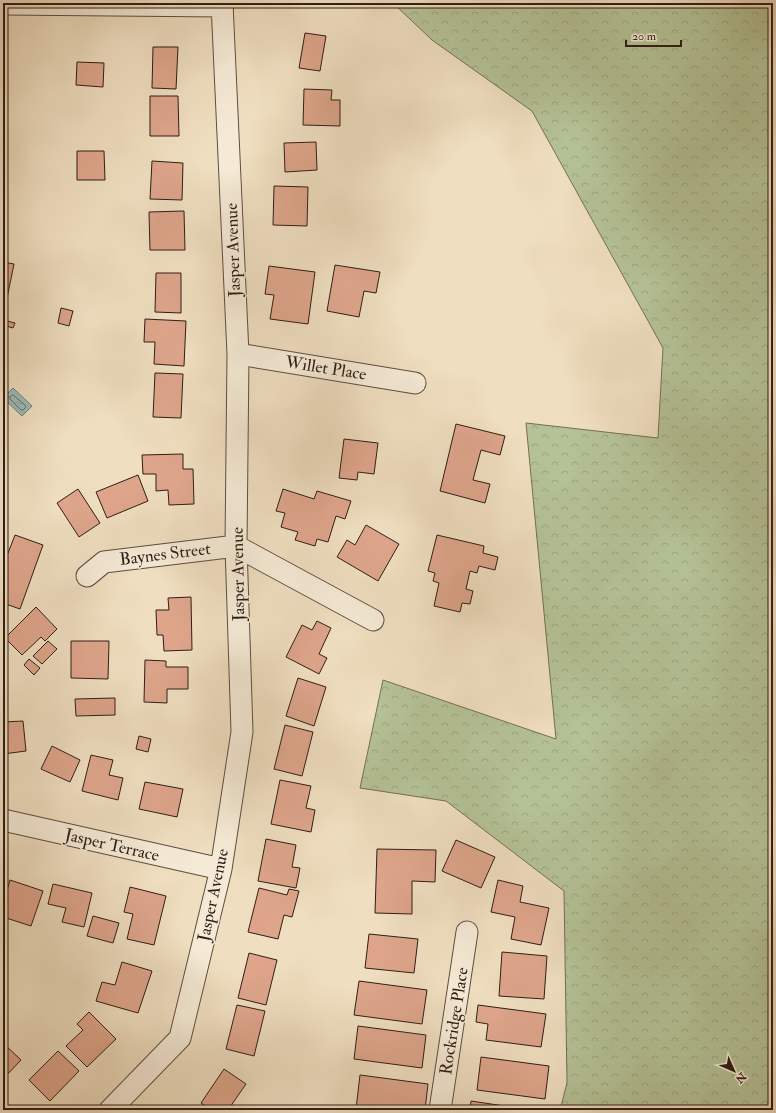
<svg xmlns="http://www.w3.org/2000/svg" width="776" height="1113" viewBox="0 0 776 1113" font-family="'IM FELL Double Pica',serif">
	<style>
		.forest { fill: url(#forest-crowns); stroke: #727056 }
		.water { fill: url(#water-ripples); stroke: #707c78 }
		.lines { fill: none; stroke-linecap: round; stroke-linejoin: round }
		.shore { stroke: #656c68; stroke-width: 1 }
		.building { fill: #dea58b; stroke: #2f1d17 }
		.minor-casing { stroke: #5f4d41; stroke-width: 23 }
		.minor { stroke: #f5ead6; stroke-width: 21 }
		.labels { text-anchor: middle; dominant-baseline: central; stroke-width: 3; stroke-linejoin: round; paint-order: stroke }
		.street-label { font-size: 17px; fill: #2f1d17; stroke: #f5ead6 }
	</style>
	<defs>
		<pattern id="forest-crowns" width="20" height="18" patternUnits="userSpaceOnUse"><rect width="20" height="18" fill="#b4c296"/><path d="M2 6a3 3 0 1 1 6 0M12 15a3 3 0 1 1 6 0" fill="none" stroke="#9ba681"/></pattern>
		<pattern id="water-ripples" width="26" height="14" patternUnits="userSpaceOnUse"><rect width="26" height="14" fill="#9bbbb8"/><path d="M2 4q2-2 4 0t4 0M15 11q2-2 4 0t4 0" fill="none" stroke="#86a09d"/></pattern>
	</defs>
	<rect width="100%" height="100%" fill="#efdec0"/>
	<filter id="stains"><feTurbulence type="fractalNoise" baseFrequency=".005" numOctaves="4"/><feColorMatrix values="0 0 0 0 .2 0 0 0 0 .09 0 0 0 0 .02 0 0 0 .5 -.17"/></filter>
	<radialGradient id="worn" r=".72"><stop offset=".6" stop-color="#630" stop-opacity="0"/><stop offset="1" stop-color="#630" stop-opacity=".3"/></radialGradient>
	<path class="forest" d="M393,3H773V1110H560L567,1083L564,891L446,801L360,788L383,680L556,739L526,423L658,438L663,348L532,111L432,40Z"/>
	<path class="water" d="M13,388L32,406L22,416L3,398Z"/>
	<g class="lines">
		<path class="shore" d="M13,395L25,405L26,407L23,410H21L10,399V397Z"/>
	</g>
	<path class="building" d="M305,33L326,36L320,71L299,68Z
		M153,47H178L176,89L152,88Z
		M77,62L104,63L103,87L76,85Z
		M304,89L332,90L331,100H340V126L303,125Z
		M150,96H178L179,136H150Z
		M316,142L317,170L285,172L284,143Z
		M77,151H104L105,180H77Z
		M152,161L183,163L182,200L150,199Z
		M274,186L308,187L307,226L273,225Z
		M3,210H5V249H3Z
		M184,211L185,250H150L149,212Z
		M3,262L14,264L5,308H3Z
		M335,265L380,272L376,293L364,291L359,317L327,311Z
		M269,266L315,272L308,324L270,319L274,295L265,294Z
		M156,273H181V313L155,312Z
		M61,308L73,311L69,326L58,323Z
		M145,319L186,321L184,366L154,364L155,342H144Z
		M3,320L15,323L13,328L3,325Z
		M155,373L183,374L181,418L153,417Z
		M456,424L505,436L500,455L481,450L473,480L490,484L485,503L440,491Z
		M344,439L378,443L374,474L358,472L357,480L339,478Z
		M183,454V469H193L194,504L169,505L168,490L156,491V474H143L142,455Z
		M138,475L148,501L107,518L96,492Z
		M78,489L100,523L79,537L57,503Z
		M283,489L314,499L317,491L351,501L345,519L336,516L328,542L317,539L315,546L295,540L298,532L281,527L285,513L276,511Z
		M366,525L399,544L378,581L337,557L347,540L355,545Z
		M15,535L43,545L20,609L3,603V566Z
		M437,535L484,546L483,553L498,557L495,570L479,566L477,573L470,571L466,589L473,591L470,604L462,603L460,612L434,606L439,583L433,581L435,573L428,571Z
		M191,597L192,650L164,651L163,635H157L156,610H169L168,598Z
		M36,607L57,629L45,641L41,637L22,655L5,638Z
		M317,621L331,628L319,654L327,658L319,674L286,657L302,625L312,630Z
		M48,641L57,649L42,664L33,656Z
		M71,641H109L108,679L71,678Z
		M29,659L40,668L34,675L24,665Z
		M145,660L166,661V667H188V689H167V703L144,702Z
		M298,678L326,687L314,726L286,716Z
		M115,698V715L76,716L75,699Z
		M23,721L26,751L3,754V730H5L4,722Z
		M285,725L313,732L302,776L274,769Z
		M139,736L151,739L148,752L136,749Z
		M52,746L80,760L70,782L41,769Z
		M91,755L113,760L109,775L123,778L118,800L82,791Z
		M280,780L311,786L306,808L315,810L311,832L271,824Z
		M145,782L183,789L177,817L139,809Z
		M266,839L296,845L292,867L300,868L296,888L258,881Z
		M456,840L495,857L481,888L442,871Z
		M377,849L436,850L435,882L412,881V914L375,913Z
		M10,880L43,891L31,926L3,917V904Z
		M498,880L523,886L520,902L549,908L541,945L511,939L515,917L491,912Z
		M53,884L92,893L84,927L62,922L66,908L48,904Z
		M130,887L166,896L154,945L127,939L133,914L124,912Z
		M259,888L287,895L289,889L299,891L292,917L284,915L278,939L248,932Z
		M93,916L119,923L113,943L87,936Z
		M369,934L418,939L414,973L365,968Z
		M502,952L547,956L544,999L499,996Z
		M249,953L277,960L266,1005L238,998Z
		M122,962L152,971L138,1013L96,1001L102,982L115,985Z
		M359,981L427,990L422,1024L354,1015Z
		M237,1005L265,1011L254,1056L226,1049Z
		M478,1005L546,1014L541,1047L486,1040L488,1024L476,1022Z
		M89,1012L116,1039L87,1067L66,1046L83,1030L77,1024Z
		M358,1026L426,1035L422,1068L354,1059Z
		M3,1043L21,1060L3,1079Z
		M58,1051L79,1071L50,1101L29,1080Z
		M481,1057L549,1066L545,1099L477,1090Z
		M224,1069L246,1084L228,1110H211L201,1103Z
		M360,1075L428,1084L425,1110L356,1109Z
		M471,1101L531,1110H470Z"/>
	<g class="lines">
		<defs>
			<path id="minor" d="M3,4L223,6
				M238,354L415,383
				M87,576L104,562L236,546L373,620
				M3,820L221,869
				M110,1110L180,1038L221,869L242,732L236,546L238,354L222,3
				M440,1110L467,932"/>
		</defs>
		<use href="#minor" class="minor-casing"/>
		<use href="#minor" class="minor"/>
	</g>
	<g class="labels">
		<g class="street-label">
			<text transform="translate(233 250) rotate(-92)">Jasper Avenue</text>
			<text transform="translate(326 368) rotate(9)">Willet Place</text>
			<text transform="translate(165 554) rotate(-7)">Baynes Street</text>
			<text transform="translate(238 574) rotate(-91)">Jasper Avenue</text>
			<text transform="translate(112 845) rotate(13)">Jasper Terrace</text>
			<text transform="translate(213 895) rotate(-78)">Jasper Avenue</text>
			<text transform="translate(454 1021) rotate(-81)">Rockridge Place</text>
		</g>
	</g>
	<rect width="776" height="1113" fill="none" stroke="#efdec0" stroke-width="16"/>
	<rect x="4" y="4" width="768" height="1105" fill="none" stroke="#2f1d17" stroke-width="2"/>
	<rect x="8" y="8" width="760" height="1097" fill="none" stroke="#2f1d17"/>
	<g transform="translate(734 1071) rotate(135)" stroke="#f5ead6" stroke-width="3" paint-order="stroke">
	<path d="M0-3L7 15L0 10L-7 15Z" fill="#2f1d17"/>
	<text y="-6" font-size="11" font-weight="bold" text-anchor="middle" fill="#2f1d17">N</text>
	</g>
	<path d="M626 40v6h55v-6" fill="none" stroke="#2f1d17" stroke-width="2"/>
	<text x="632" y="40" font-size="12" fill="#2f1d17" stroke="#f5ead6" stroke-width="3" paint-order="stroke">20 m</text>
	<rect width="100%" height="100%" filter="url(#stains)"/>
	<rect width="100%" height="100%" fill="url(#worn)"/>
</svg>
